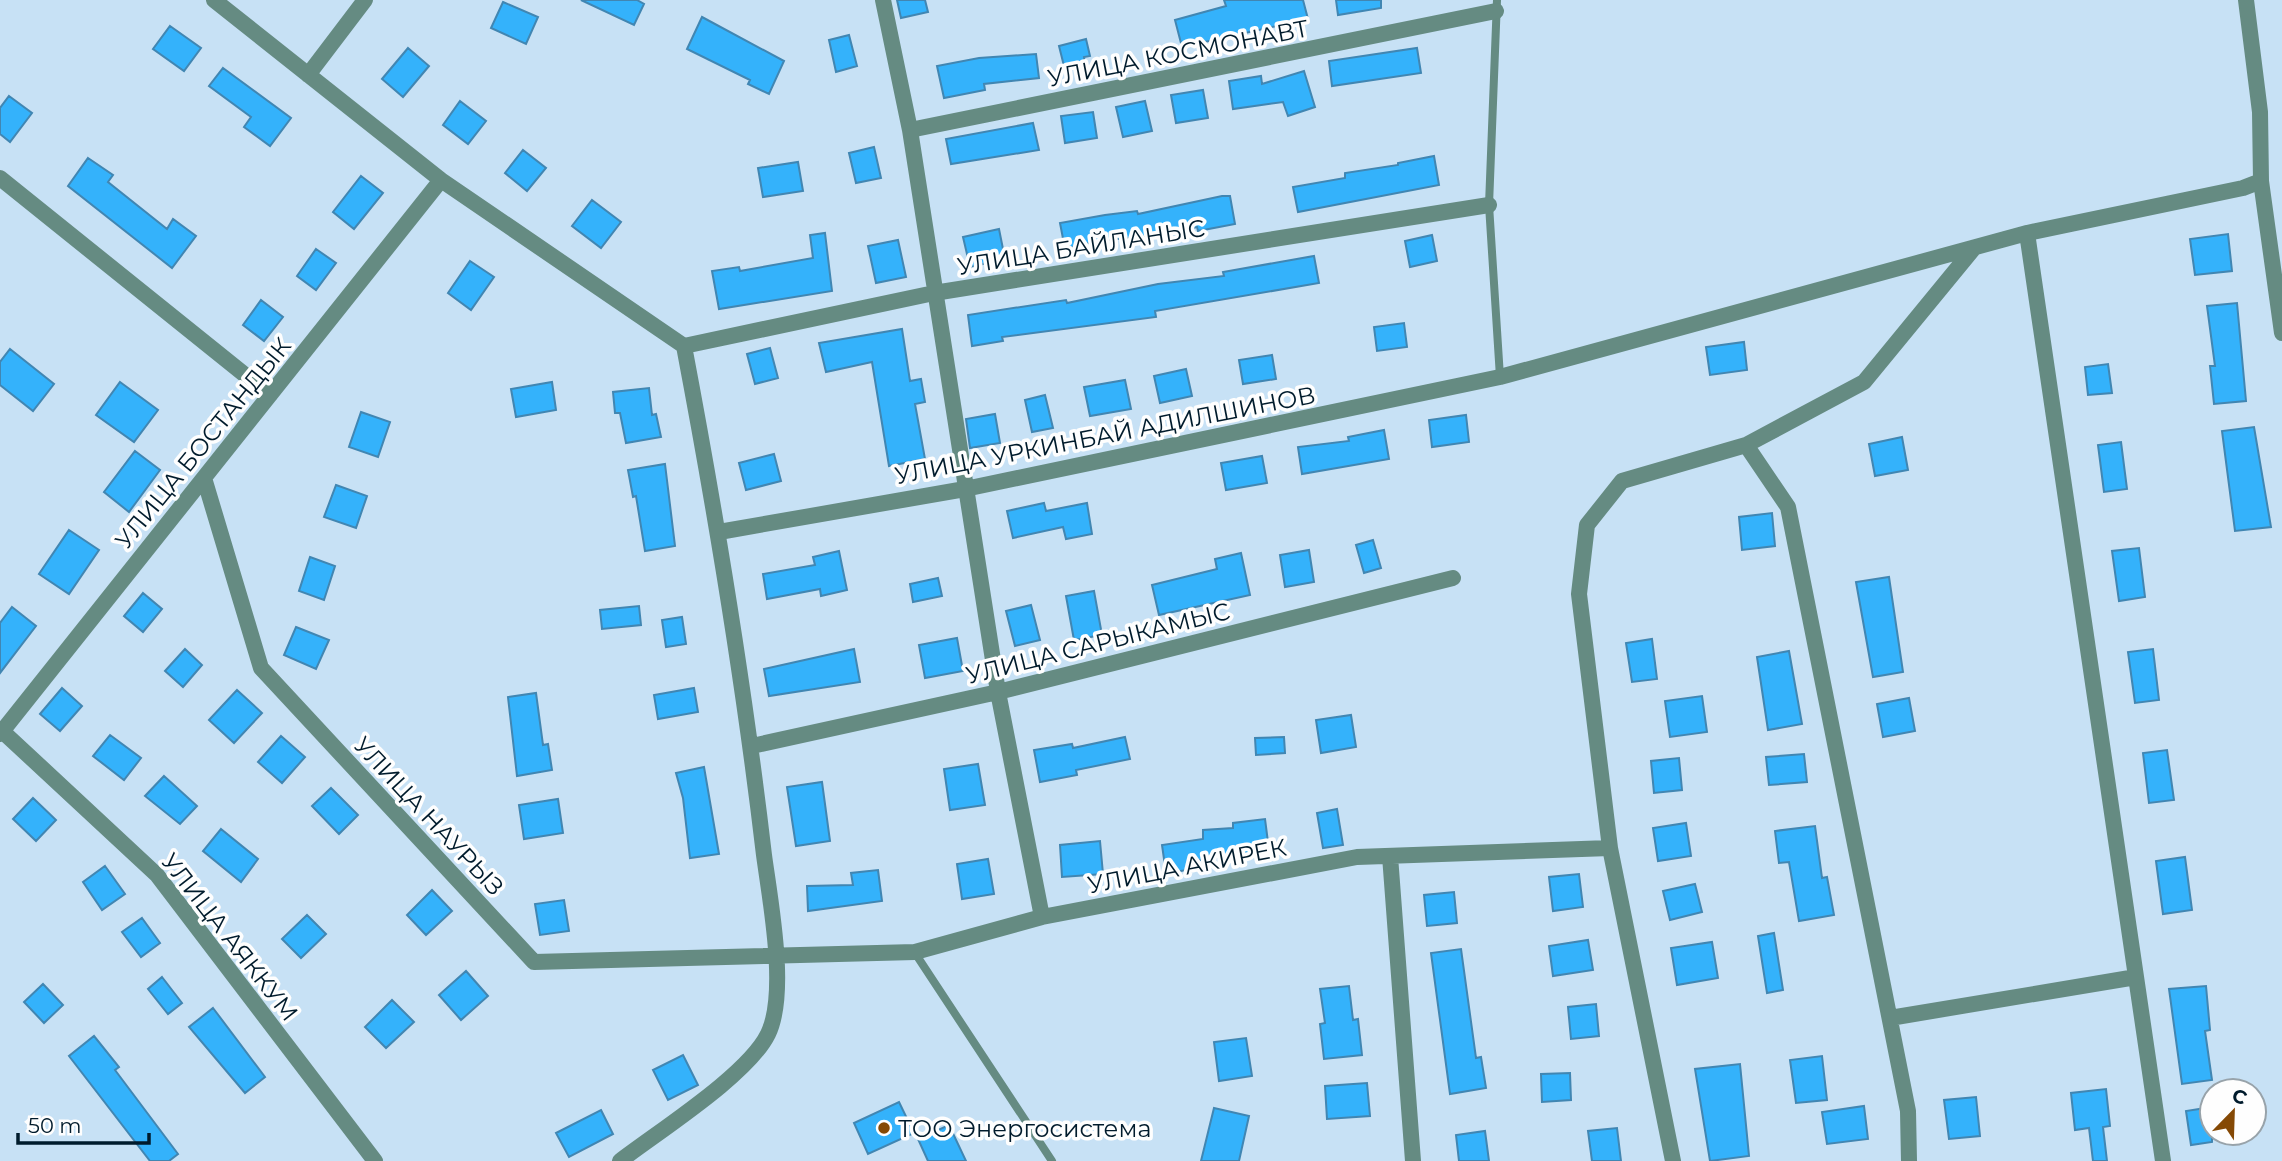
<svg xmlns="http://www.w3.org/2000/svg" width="2282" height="1161" viewBox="0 0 2282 1161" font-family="Montserrat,sans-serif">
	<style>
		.building { fill: #34b2fb; stroke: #4186b2; stroke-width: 2 }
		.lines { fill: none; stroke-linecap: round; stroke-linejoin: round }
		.lane { stroke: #658b82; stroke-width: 8 }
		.street { stroke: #658b82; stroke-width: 16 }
		.poi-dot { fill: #854905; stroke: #fefefe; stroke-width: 2.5 }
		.labels { text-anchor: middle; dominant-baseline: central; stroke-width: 7; stroke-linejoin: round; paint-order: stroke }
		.street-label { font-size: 24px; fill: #001b2c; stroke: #fefefe }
		.poi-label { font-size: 24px; fill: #001b2c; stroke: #fefefe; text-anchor: start }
	</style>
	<rect width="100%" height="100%" fill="#c7e1f5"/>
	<path class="building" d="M581,0H637L644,4L634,25Z
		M897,0H925L928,12L901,18Z
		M1224,0H1303L1308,19L1182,47L1175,20L1226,6Z
		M1336,0H1381V8L1338,15Z
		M503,2L538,17L526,44L491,28Z
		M702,17L784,61L769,94L748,84L750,80L687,49Z
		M170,26L201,48L184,71L153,49Z
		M849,35L857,66L836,72L829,40Z
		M1086,39L1090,56L1084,57L1085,65L1065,70L1059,46Z
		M408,48L429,66L403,97L382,79Z
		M1417,48L1421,73L1332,86L1329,61Z
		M1036,54L1039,78L984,84L985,90L944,98L937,66L979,58Z
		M223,68L291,118L270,146L244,127L251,117L209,86Z
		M1304,71L1315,107L1288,116L1283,102L1233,109L1229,81L1261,76L1262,84Z
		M1203,90L1208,118L1176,123L1171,95Z
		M9,96L32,113L10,142L0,134V108Z
		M460,101L486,121L468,144L443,125Z
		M1145,101L1152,131L1123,137L1116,107Z
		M1093,112L1097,138L1065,143L1061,116Z
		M1033,123L1039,150L951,164L946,139Z
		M874,147L881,178L856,183L849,153Z
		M523,150L546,168L527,191L505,173Z
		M1434,156L1439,185L1298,212L1293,187L1345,178V173L1398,165V163Z
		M88,158L113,175L108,182L167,229L173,219L196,236L172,268L68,186Z
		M798,162L803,191L763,197L758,168Z
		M361,176L383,193L354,229L333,212Z
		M1222,196H1230L1235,224L1198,231L1197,227L1148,239L1147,236L1097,241L1065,249L1060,223L1105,215L1137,211L1138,214Z
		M592,200L621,222L601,248L572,226Z
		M999,229L1005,259L970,267L963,237Z
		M825,233L832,291L719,309L712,271L739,267L740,271L813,258L810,235Z
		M2228,234L2232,271L2195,275L2190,239Z
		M1432,235L1437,261L1410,267L1405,241Z
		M898,240L906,277L876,283L868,246Z
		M316,249L336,263L316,290L297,276Z
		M1314,256L1319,283L1155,311L1156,317L1002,337L1003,341L972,346L968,315L1066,300L1067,303L1158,284L1224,276L1223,272Z
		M470,261L494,277L471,310L448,293Z
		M261,300L283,317L264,341L243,325Z
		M2237,303L2246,401L2214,404L2210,366H2215L2207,306Z
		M1404,323L1407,347L1377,351L1374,327Z
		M902,329L910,381L921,379L925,402L915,404L925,459L889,466L872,362L826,372L819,343Z
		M1744,342L1747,370L1710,375L1706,347Z
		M770,348L778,378L755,384L747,354Z
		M10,349L54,384L33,411L0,385V362Z
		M1272,355L1276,379L1243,384L1239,360Z
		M2108,364L2112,393L2088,395L2085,367Z
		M1186,369L1192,396L1160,403L1154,376Z
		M1125,380L1131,409L1090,416L1084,387Z
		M120,382L158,410L134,442L96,415Z
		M552,382L556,410L516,417L511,389Z
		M649,388L652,415L656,414L661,437L626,443L620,413H615L613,392Z
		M1045,395L1053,428L1032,432L1025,400Z
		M361,412L390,422L378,457L349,447Z
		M995,414L1000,443L970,448L966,419Z
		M1466,415L1469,442L1432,447L1429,420Z
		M2254,427L2271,527L2235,531L2222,431Z
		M1384,430L1389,459L1302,474L1298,447L1349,441L1348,437Z
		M1902,437L1908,470L1875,476L1869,444Z
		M2121,442L2127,489L2104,492L2098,445Z
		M135,451L160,470L129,512L104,492Z
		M774,454L781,481L746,490L739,463Z
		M1262,456L1267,483L1226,490L1221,463Z
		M665,464L675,546L645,551L636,496L633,497L628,470Z
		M336,485L367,496L356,528L324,517Z
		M1044,503L1046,511L1087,503L1092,534L1066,539L1063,527L1013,538L1007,511Z
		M1772,513L1775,546L1742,550L1739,517Z
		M69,530L99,550L69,594L39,574Z
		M1373,540L1381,568L1364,573L1356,545Z
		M2139,548L2145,597L2119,601L2112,551Z
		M1309,550L1314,582L1285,587L1280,555Z
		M839,551L847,590L821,596L820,589L767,599L763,574L815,565L813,557Z
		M1241,553L1250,595L1159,615L1152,585L1217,569L1215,559Z
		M310,557L335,566L324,600L299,591Z
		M1889,577L1903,672L1873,677L1856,582Z
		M938,578L942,596L913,602L910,584Z
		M1094,591L1102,635L1074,640L1066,596Z
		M143,593L162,609L143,632L124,616Z
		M1031,605L1040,640L1015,646L1006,611Z
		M639,606L641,625L602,629L600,610Z
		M12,607L36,626L0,673V623Z
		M682,617L686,644L666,647L662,620Z
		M296,627L329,640L316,669L284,655Z
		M957,638L963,671L925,678L919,645Z
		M1652,639L1657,679L1632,682L1626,643Z
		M185,649L202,665L183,687L165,671Z
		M854,649L860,682L769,696L764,669Z
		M2153,649L2159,700L2135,703L2128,652Z
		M1789,651L1802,724L1768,730L1757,657Z
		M62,688L82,706L60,731L40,714Z
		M694,688L698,712L658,719L654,695Z
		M237,690L262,713L234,743L209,720Z
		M536,693L543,745L548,744L552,770L517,776L508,697Z
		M1702,696L1707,732L1670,737L1665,701Z
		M1909,698L1915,731L1883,737L1877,704Z
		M1351,715L1356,747L1321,753L1316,720Z
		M110,735L141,758L124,780L93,756Z
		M281,736L305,757L282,783L258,762Z
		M1125,737L1130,759L1076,770L1077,775L1040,782L1034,750L1072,744L1073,748Z
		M1284,737L1285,753L1256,755L1255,738Z
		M2167,750L2174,800L2149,803L2143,753Z
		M1804,754L1807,782L1769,785L1766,757Z
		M1679,758L1682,790L1654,793L1651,761Z
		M978,764L985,805L950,810L944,769Z
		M704,767L719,854L690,858L683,798L676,773Z
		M164,776L197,806L180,824L145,796Z
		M822,782L830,841L796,846L787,787Z
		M331,788L358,815L339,834L312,806Z
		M33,798L56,820L36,841L13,819Z
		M558,799L563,833L524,839L519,805Z
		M1337,809L1343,845L1323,848L1317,813Z
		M1265,819L1269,850L1193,861L1195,869L1166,873L1162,845L1203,839V830L1233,828V823Z
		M1686,823L1691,856L1658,861L1653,828Z
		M1815,826L1822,878L1827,877L1834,915L1799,921L1789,862L1779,863L1775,831Z
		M221,829L258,859L241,882L203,851Z
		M1100,841L1103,874L1062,877L1060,845Z
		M2185,857L2192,910L2163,914L2156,861Z
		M988,859L994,894L962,899L957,864Z
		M105,866L125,894L102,910L83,882Z
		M878,870L882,901L808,911L807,886L853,885L851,873Z
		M1579,874L1583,907L1553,911L1549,877Z
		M1695,884L1702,912L1670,920L1663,891Z
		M432,890L452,911L426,935L407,915Z
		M1454,892L1457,923L1427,926L1424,895Z
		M564,900L569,931L540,935L535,904Z
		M307,915L326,934L301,958L282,939Z
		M142,918L160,943L141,957L122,932Z
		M1774,933L1783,990L1767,993L1758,936Z
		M1588,940L1593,970L1553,976L1549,946Z
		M1712,942L1718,978L1677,985L1671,948Z
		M1461,949L1476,1058L1481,1057L1486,1088L1450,1094L1431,953Z
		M466,971L488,996L461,1020L439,995Z
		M162,977L182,1003L168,1014L148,989Z
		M43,984L63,1005L44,1023L24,1002Z
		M1349,986L1353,1020L1358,1019L1362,1055L1324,1059L1320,1024L1325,1023L1320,989Z
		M2206,986L2210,1030L2205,1031L2212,1080L2182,1084L2169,989Z
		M392,1000L414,1022L386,1048L365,1027Z
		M1596,1004L1599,1036L1571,1039L1568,1007Z
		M213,1008L265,1077L245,1093L189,1027Z
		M94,1036L119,1067L115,1070L178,1154L169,1161H150L69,1056Z
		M1246,1038L1252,1076L1219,1081L1214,1042Z
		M683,1055L698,1085L668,1100L653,1070Z
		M1822,1056L1827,1100L1796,1103L1790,1060Z
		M1740,1064L1749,1156L1710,1161L1695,1069Z
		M1570,1073L1571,1100L1542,1102L1541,1074Z
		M1367,1083L1370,1116L1327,1119L1325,1086Z
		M2106,1089L2110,1126L2103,1127L2107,1161H2093L2089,1128L2075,1130L2071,1093Z
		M1976,1097L1980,1136L1949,1139L1944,1100Z
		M899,1102L914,1133L868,1154L854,1123Z
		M1864,1106L1868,1139L1827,1144L1822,1112Z
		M2212,1107V1142L2191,1145L2186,1111Z
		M1214,1108L1249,1116L1239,1161H1201Z
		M601,1110L613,1134L569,1157L556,1133Z
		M949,1125L966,1161H928L918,1139Z
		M1617,1128L1621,1161H1592L1588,1131Z
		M1485,1131L1489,1161H1459L1456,1135Z"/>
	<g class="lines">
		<path class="lane" d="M1497,0L1489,205L1500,377
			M915,953L1052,1161"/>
		<path class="street" d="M214,0L441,180L684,346
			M883,0L910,130L998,692L1042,917
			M308,75L365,0
			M910,130L1496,11
			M0,178L270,395
			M2261,181L2282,333
			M2027,233L2163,1161
			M684,346L934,293L1489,205
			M1746,445L1788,507L1908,1111L1909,1161
			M204,478L261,668L534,962L915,952L1042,917L1357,857L1610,848
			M719,532L965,489L1500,377L2027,233L2243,188L2261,181L2260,112L2246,0
			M0,729L157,875L375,1161
			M0,734L441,180
			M752,746L998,692L1453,578
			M1390,856L1413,1161
			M1890,1018L2136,977
			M620,1161C659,1131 748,1075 768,1034C788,993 770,900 764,855C744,684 716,515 684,346
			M1673,1161L1610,848L1579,594L1587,525L1622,481L1746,445L1864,382L1974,248"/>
	</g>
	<circle class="poi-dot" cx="884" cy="1128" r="7"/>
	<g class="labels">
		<g class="street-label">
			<text transform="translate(1178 53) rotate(-11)">УЛИЦА КОСМОНАВТ</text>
			<text transform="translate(1081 247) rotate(-9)">УЛИЦА БАЙЛАНЫС</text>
			<text transform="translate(1105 435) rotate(-11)">УЛИЦА УРКИНБАЙ АДИЛШИНОВ</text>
			<text transform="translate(203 443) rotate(-51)">УЛИЦА БОСТАНДЫК</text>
			<text transform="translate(1098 643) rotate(-14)">УЛИЦА САРЫКАМЫС</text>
			<text transform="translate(429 816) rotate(47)">УЛИЦА НАУРЫЗ</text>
			<text transform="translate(1187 866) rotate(-11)">УЛИЦА АКИРЕК</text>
			<text transform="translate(230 937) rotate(52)">УЛИЦА АЯККУМ</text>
		</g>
		<g class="poi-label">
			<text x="898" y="1128">ТОО Энергосистема</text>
		</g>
	</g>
	<g transform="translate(2233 1112) rotate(23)"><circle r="33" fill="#fefefe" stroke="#98a3aa" stroke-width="2"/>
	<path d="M0-5L12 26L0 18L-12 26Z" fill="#854905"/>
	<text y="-10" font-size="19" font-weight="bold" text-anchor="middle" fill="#001b2c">С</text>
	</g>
	<path d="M18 1133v10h131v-10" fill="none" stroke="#001b2c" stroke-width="3.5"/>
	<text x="28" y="1133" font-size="21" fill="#001b2c" stroke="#fefefe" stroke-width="5" paint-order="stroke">50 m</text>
</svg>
